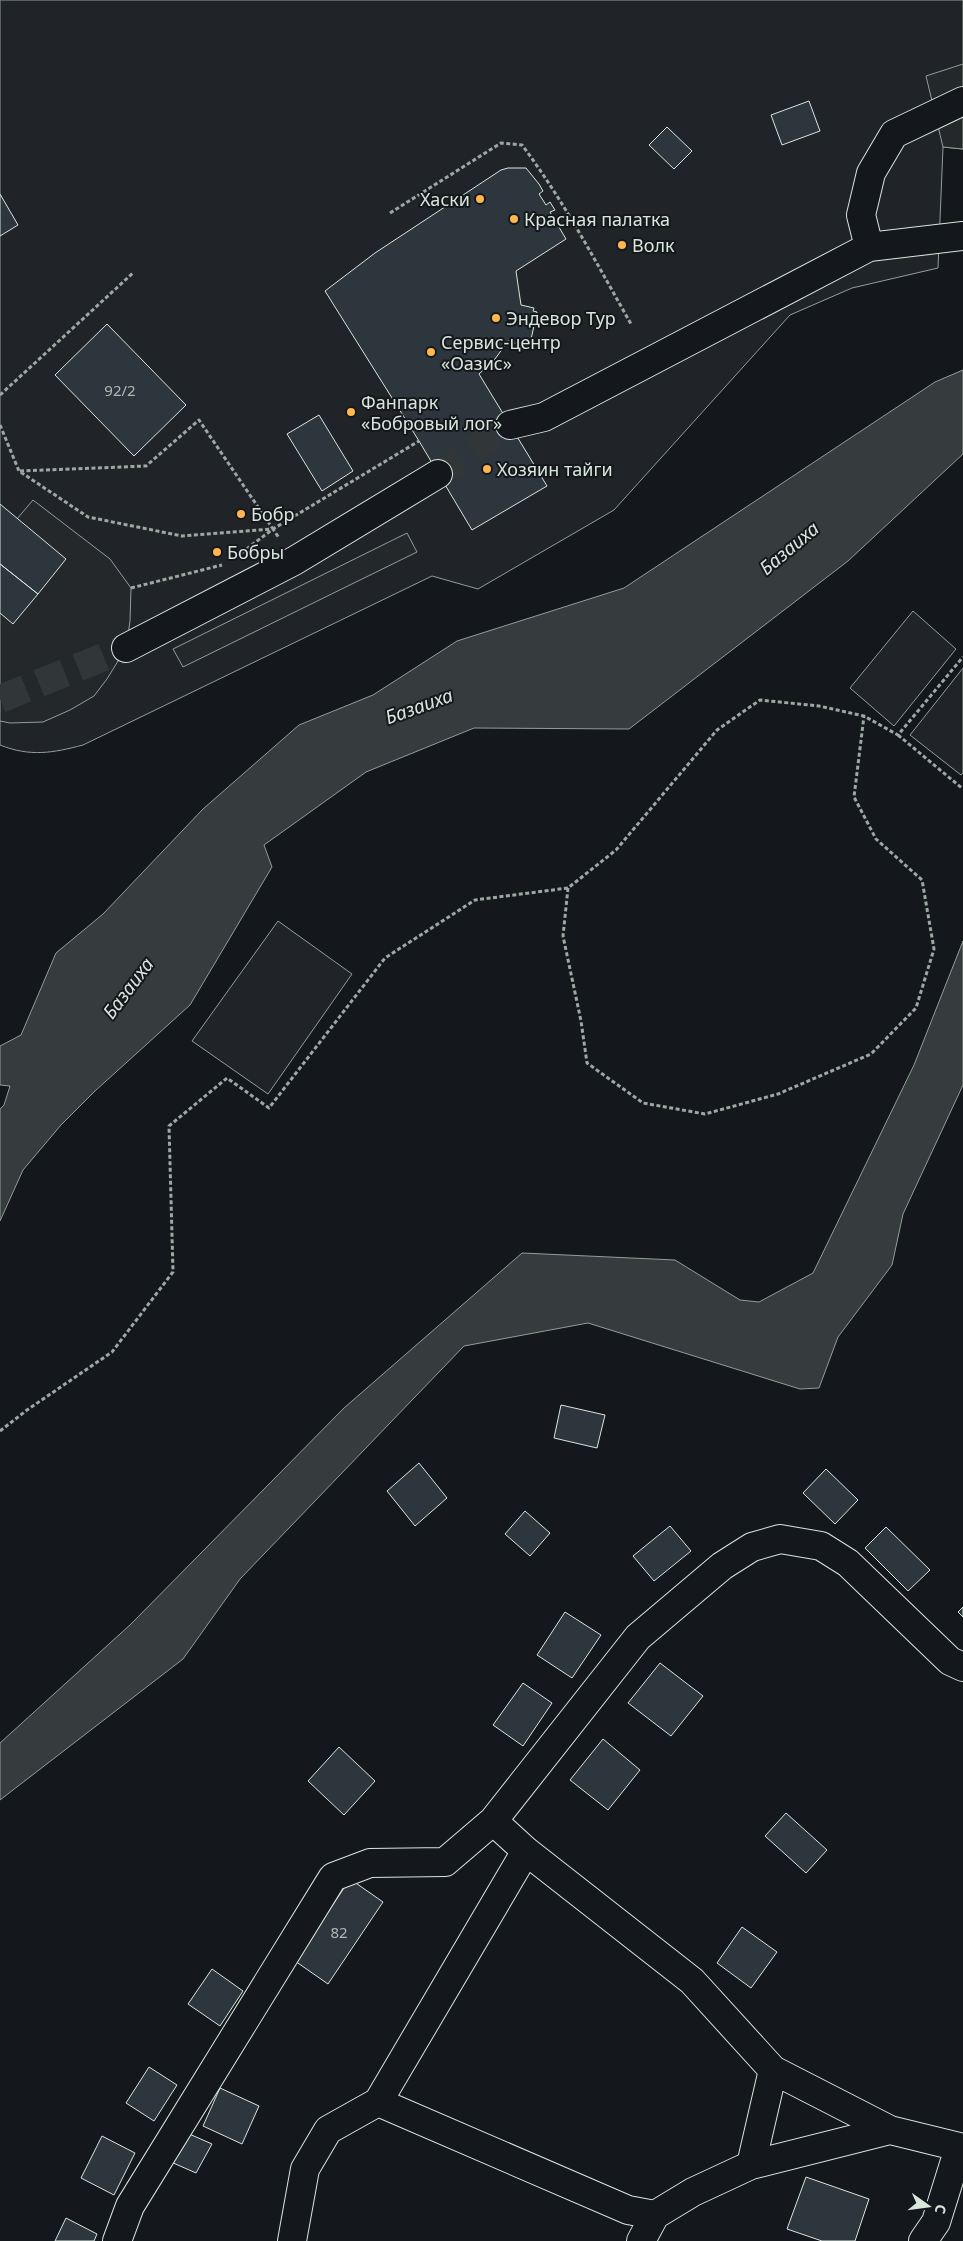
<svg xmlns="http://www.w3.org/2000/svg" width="963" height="2241" viewBox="0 0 963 2241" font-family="'Noto Sans',sans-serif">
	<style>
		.green { fill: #202428; stroke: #939e99 }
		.parking { fill: #24282b; stroke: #939e99 }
		.water { fill: #363b3e; stroke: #939e99 }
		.building { fill: #2c363c; stroke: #d8e6dc }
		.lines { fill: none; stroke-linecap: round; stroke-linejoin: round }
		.minor-tunnel { stroke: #313739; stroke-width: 28; stroke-dasharray: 28 14; stroke-linecap: butt }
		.minor-casing { stroke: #d8e6dc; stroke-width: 30 }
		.path { stroke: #9da8a2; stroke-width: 3; stroke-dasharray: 4 2.5; stroke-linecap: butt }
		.minor { stroke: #14181c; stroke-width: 28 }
		.poi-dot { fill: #ffb74d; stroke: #14181c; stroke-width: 2 }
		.labels { text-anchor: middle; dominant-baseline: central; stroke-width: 4; stroke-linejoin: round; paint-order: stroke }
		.number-label { font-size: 15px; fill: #adbab4 }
		.poi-label { font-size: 18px; fill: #d8e6dc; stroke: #14181c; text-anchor: start }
		.water-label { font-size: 19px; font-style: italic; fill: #d8e6dc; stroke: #14181c }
	</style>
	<rect width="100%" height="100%" fill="#14181c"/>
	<path class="green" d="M0,0H963V149L943,147L938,268L852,288L790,315L614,510L478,589L432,576L83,745C53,753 30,757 0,745Z
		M913,611L956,649L894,726L850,688Z
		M963,668V773L961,775L910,735Z
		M278,921L352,974L268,1094L192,1041Z"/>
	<path class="parking" d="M963,64V149L943,147L926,76Z
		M33,500L110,559L131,588L130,621L126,648L107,679L94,696L70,710L43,722L10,723L0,721V539Z
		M407,533L417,552L183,667L173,649Z"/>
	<path class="water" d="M963,370V454L848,561L629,729L474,728L366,772L264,845L272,867L190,1005L95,1091L61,1125L23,1170L0,1221V1109L4,1105L10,1086L0,1085V1046L21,1035L56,953L103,914L203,809L299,725L373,695L457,641L624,588L935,382Z
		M963,941V1085L903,1214L892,1265L838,1337L819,1388L800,1389L588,1323L464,1346L240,1579L183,1659L0,1800V1743L131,1624L344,1408L522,1253L675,1260L740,1300L759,1302L813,1273L914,1065Z"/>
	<path class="building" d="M809,101L820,131L782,145L771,115Z
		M667,127L692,151L674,169L649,145Z
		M508,168H526L539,184L543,191L539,194L546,205L550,202L555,210L550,212L566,239L516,271L521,305L534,308L533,311L537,312L530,344L525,342L524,346L508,341L495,359L479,374L547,486L472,530L419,441L325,291L375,253L501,170Z
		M0,194L18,225L0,236Z
		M107,324L186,405L134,456L55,375Z
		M319,415L353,471L322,491L287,434Z
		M0,504L66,559L38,594L0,564Z
		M0,564L38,594L13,624L0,613Z
		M561,1405L605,1415L597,1448L554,1438Z
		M419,1463L447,1498L415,1526L387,1491Z
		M826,1469L858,1500L835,1524L803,1493Z
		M525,1511L550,1533L530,1556L505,1534Z
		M670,1526L691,1551L654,1581L633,1556Z
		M886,1527L930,1570L908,1591L865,1548Z
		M963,1607V1617L958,1612Z
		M565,1612L601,1635L572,1678L537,1655Z
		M660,1663L703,1696L671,1736L628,1703Z
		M523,1683L552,1703L523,1746L493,1725Z
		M603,1739L640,1770L608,1810L570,1780Z
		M339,1747L375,1781L344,1815L308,1781Z
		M786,1813L827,1850L806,1873L765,1836Z
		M350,1879L383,1902L328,1984L295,1961Z
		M742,1927L777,1952L751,1988L717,1963Z
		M212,1969L243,1991L220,2026L188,2004Z
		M149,2067L177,2085L154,2121L126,2103Z
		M220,2088L259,2106L242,2144L203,2126Z
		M187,2133L212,2144L196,2173L171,2162Z
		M102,2136L135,2153L114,2195L81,2178Z
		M806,2177L869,2199L855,2241H822L787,2229Z
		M66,2218L97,2234L94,2241H55Z"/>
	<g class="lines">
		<path class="minor-tunnel" d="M438,474L510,425
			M0,699L126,648"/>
		<defs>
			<path id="minor" d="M869,247L861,215L871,173L894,134L963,101
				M510,425L544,417L869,247L963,236
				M126,648L294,561L438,474
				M493,1821L638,1637L722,1566L752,1547L780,1539L821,1546L848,1563L950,1661L963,1667
				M378,2102L526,1851
				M751,2165L773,2070
				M117,2241L130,2206L333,1877L370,1863L445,1862L493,1821L526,1851L692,1981L773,2070L890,2130L963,2148
				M292,2241L305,2169L328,2130L378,2102L628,2210L655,2215
				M641,2241L655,2215L693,2192L751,2165L890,2130
				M923,2241L936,2222L959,2148"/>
		</defs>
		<use href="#minor" class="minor-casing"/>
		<path class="path" d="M390,213L501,143L522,145C564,201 597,264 631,324
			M0,395L134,272
			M0,425L19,471L88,517L182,536L273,529L279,538
			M20,471L146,466L199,420L273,529
			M236,557L273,529L419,441
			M131,588L222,565
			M898,735L963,789
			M568,888L563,936L581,1021L587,1063L643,1103L705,1114L778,1094L871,1054L916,1008L934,949L922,880L876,839L854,797L864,716
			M0,1431L27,1410L112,1352L173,1272L169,1126L227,1078L269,1108L385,958L475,900L568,888L616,850L717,730L760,700L819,706L864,716L898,735L963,657"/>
		<use href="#minor" class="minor"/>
	</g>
	<g class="poi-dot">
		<circle cx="480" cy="199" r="5"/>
		<circle cx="514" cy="219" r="5"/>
		<circle cx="622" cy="245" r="5"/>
		<circle cx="496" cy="318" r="5"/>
		<circle cx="431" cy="352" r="5"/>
		<circle cx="351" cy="412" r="5"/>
		<circle cx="487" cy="469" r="5"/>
		<circle cx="241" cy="514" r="5"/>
		<circle cx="217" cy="552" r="5"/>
	</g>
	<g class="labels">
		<g class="number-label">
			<text x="120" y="390">92/2</text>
			<text x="339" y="1932">82</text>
		</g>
		<g class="poi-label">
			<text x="470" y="199" text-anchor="end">Хаски</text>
			<text x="524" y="219">Красная палатка</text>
			<text x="632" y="245">Волк</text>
			<text x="506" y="318">Эндевор Тур</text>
			<text x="441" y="342">Сервис-центр<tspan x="441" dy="21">«Оазис»</tspan></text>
			<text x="361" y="402">Фанпарк<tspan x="361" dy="21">«Бобровый лог»</tspan></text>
			<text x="497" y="469">Хозяин тайги</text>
			<text x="251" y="514">Бобр</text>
			<text x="227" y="552">Бобры</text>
		</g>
		<g class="water-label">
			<text transform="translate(789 548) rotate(-40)">Базаиха</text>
			<text transform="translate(419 706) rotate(-20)">Базаиха</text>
			<text transform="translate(128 988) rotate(-53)">Базаиха</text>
		</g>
	</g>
	<g transform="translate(928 2206) rotate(104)" stroke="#14181c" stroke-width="4" paint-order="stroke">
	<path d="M0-4L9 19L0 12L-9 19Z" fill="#d8e6dc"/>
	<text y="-8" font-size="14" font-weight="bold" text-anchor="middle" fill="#d8e6dc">С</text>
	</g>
</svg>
